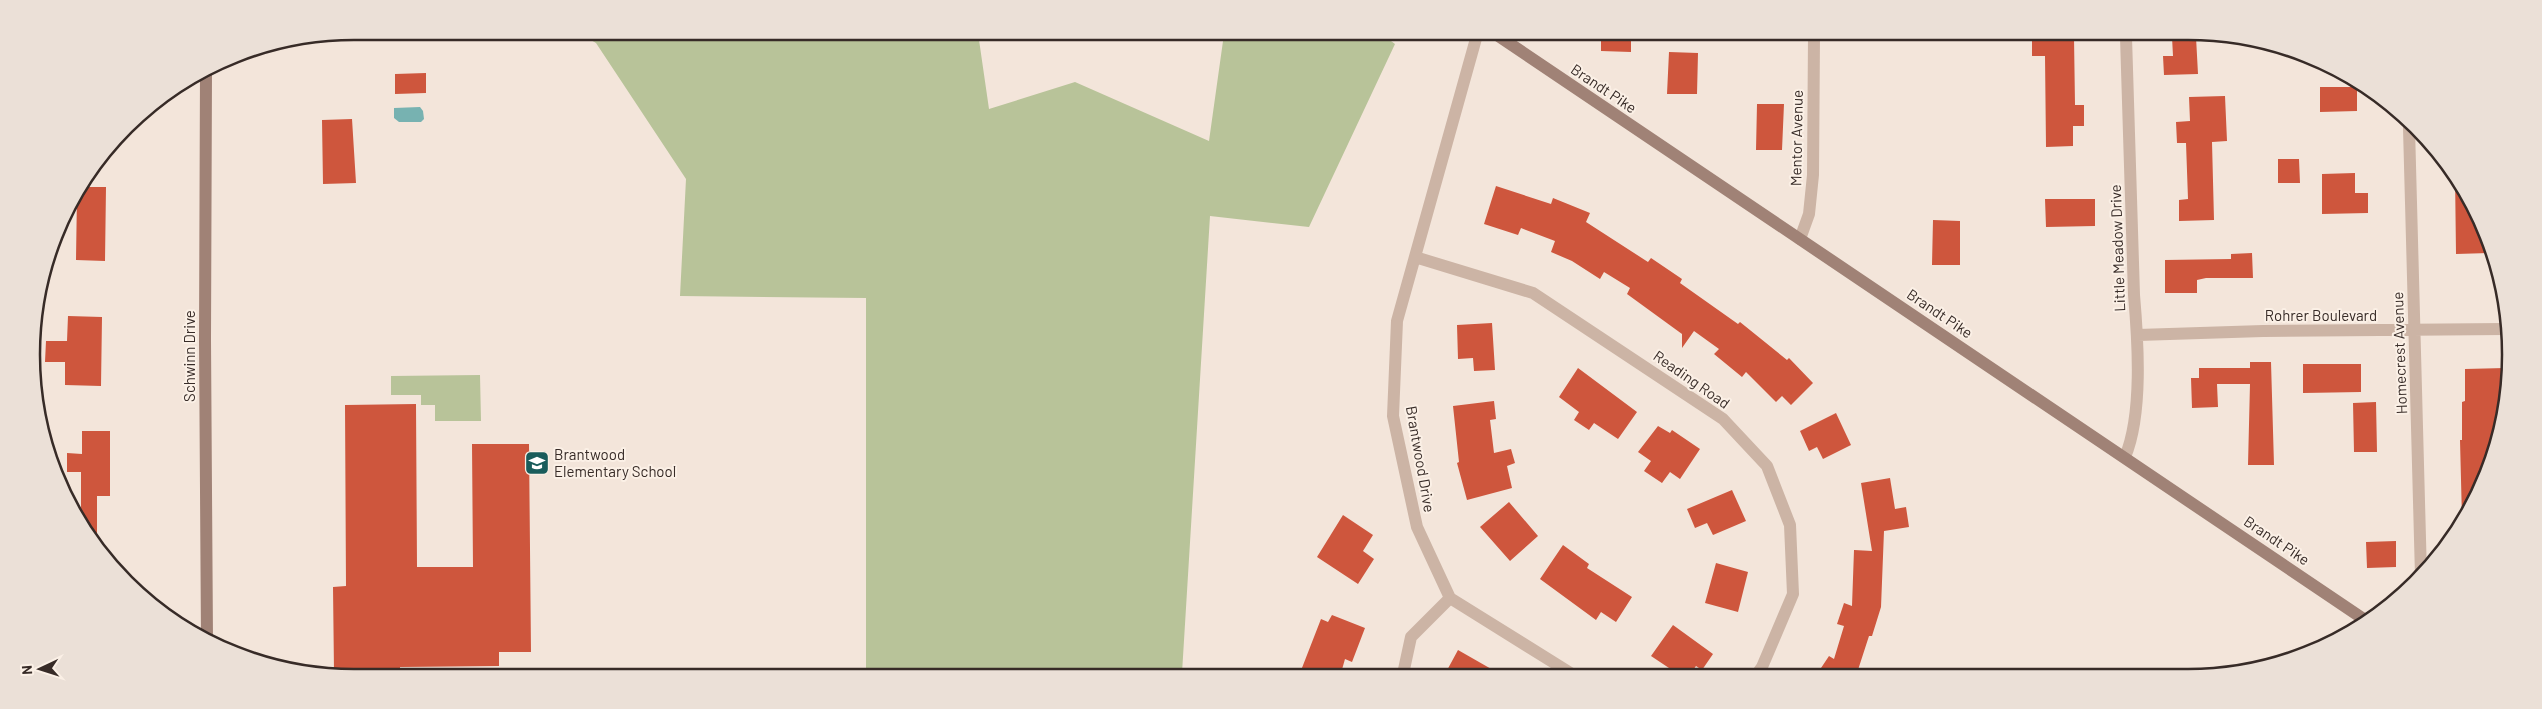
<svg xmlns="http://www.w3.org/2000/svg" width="2542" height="709" viewBox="0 0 2542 709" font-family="Barlow,sans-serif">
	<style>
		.green { fill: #b8c399 }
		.water { fill: #77b2b1 }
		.building { fill: #ce563d }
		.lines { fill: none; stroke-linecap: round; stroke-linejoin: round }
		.street { stroke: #ccb4a5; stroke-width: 12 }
		.secondary { stroke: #a08276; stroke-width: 12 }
		.labels { text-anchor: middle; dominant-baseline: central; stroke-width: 4; stroke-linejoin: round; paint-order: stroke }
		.street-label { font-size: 15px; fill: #372b27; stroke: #fbf0e6 }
		.poi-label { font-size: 15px; fill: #372b27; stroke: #fbf0e6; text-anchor: start }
		.rim { fill: none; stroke: #372b27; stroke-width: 2.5 }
	</style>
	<rect width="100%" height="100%" fill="#f3e5da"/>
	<path class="green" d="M577,32L978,33L989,109L1075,82L1209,141L1224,34L1383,35L1395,44L1309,227L1210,216L1182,673H866V298L680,296L686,179L596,43Z
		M480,375L481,421H435V405H421V395H391V376Z"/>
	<path class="water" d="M420,107L423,111L424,119L421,122H399L394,118V108Z"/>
	<path class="building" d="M1601,35H1631V52L1601,51Z
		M2032,37H2074L2075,105H2084V126H2073V146L2046,147L2045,56H2032Z
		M2172,37H2196L2198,74L2164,75L2163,56H2173Z
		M1669,52L1698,53L1697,94H1667Z
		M426,73V93L395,94V74Z
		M2320,87H2357V111L2320,112Z
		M2225,96L2227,141L2212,142L2214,220L2179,221V200L2188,199L2186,143H2177L2176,122L2190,121L2189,97Z
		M1757,104H1784L1782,150H1756Z
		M352,119L356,183L323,184L322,120Z
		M2278,159H2299L2300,183H2278Z
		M2355,173V193H2368V213L2322,214V174Z
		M2455,174L2456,175L2489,253L2456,254Z
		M1496,186L1551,204L1553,198L1590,213L1586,222L1648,262L1651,258L1682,279L1680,283L1738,324L1740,322L1787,360L1789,358L1813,383L1791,405L1782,396L1776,402L1746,372L1742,377L1714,354L1719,349L1694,331L1682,348V334L1627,294L1630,288L1604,272L1600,279L1572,261L1551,252L1555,241L1521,228L1518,235L1484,224Z
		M83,187H106L105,261L76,260L77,195Z
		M2045,199H2095V226L2046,227Z
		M1933,220L1960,221V265H1932Z
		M2252,253L2253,278H2206L2197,280V293H2165V260L2231,259V254Z
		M68,316L102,317L101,386L65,385V362H45L46,341H67Z
		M1492,323L1495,370L1474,371L1473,358L1458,359L1457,325Z
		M2250,362H2271L2274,465H2248L2250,384H2217L2218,407L2192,408L2191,378H2199V368H2250Z
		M2303,364H2361V392L2303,393Z
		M1578,368L1637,412L1618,439L1594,423L1589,430L1574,420L1579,412L1559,397Z
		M2505,368V392H2499V434L2477,498L2462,519L2460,440H2462V402L2465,401V369Z
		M1494,401L1496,419L1490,420L1494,453L1511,449L1515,463L1507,466L1512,488L1467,500L1457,463L1459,462L1453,406Z
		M2376,402L2377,452H2354L2353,403Z
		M416,404L417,567H473L472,444H529L531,652H499V666L400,667V672H334L333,587L346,586L345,405Z
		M1836,413L1851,445L1823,459L1817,447L1809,451L1800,431Z
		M1658,426L1670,433L1672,430L1700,449L1680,479L1670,472L1662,483L1644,471L1651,461L1638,452Z
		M82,431H110V496H97V548L81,517V472H67V453L82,454Z
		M1890,478L1895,509L1906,507L1909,527L1884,531L1881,607L1872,636H1869L1857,673L1859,674H1817L1829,656L1834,659L1844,626L1837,624L1844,603L1852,606L1854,550L1872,551L1861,483Z
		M1732,490L1746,521L1713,535L1707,523L1695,528L1687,509Z
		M1509,502L1538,536L1510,561L1480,527Z
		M1343,515L1373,535L1363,551L1374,559L1358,584L1317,557Z
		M2396,541V567L2367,568L2366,542Z
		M1563,545L1589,564L1587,568L1632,597L1616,622L1601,612L1596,620L1540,579Z
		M1716,563L1748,572L1738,612L1705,603Z
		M1332,615L1365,628L1352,662L1345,659L1341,673H1300L1321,619L1328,622Z
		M1673,625L1713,654L1702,670L1696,666L1690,674H1678L1651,656Z
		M1458,650L1500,674H1445Z"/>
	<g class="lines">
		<path class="street" d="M1477,35L1397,321L1393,416L1417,527L1450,598L1572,674
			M2409,128L2421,576
			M1800,239L1809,214L1813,175L1814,36
			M1415,257L1533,293L1723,419L1767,466L1790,525L1793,594L1762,667L1757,674
			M2138,335L2263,331L2505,329
			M2125,457C2143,414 2138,341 2134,295L2126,37
			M1403,674L1411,637L1450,598"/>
		<path class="secondary" d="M1497,35L2365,620
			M206,71L205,340L207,640"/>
	</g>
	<defs>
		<symbol id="school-square" viewBox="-11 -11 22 22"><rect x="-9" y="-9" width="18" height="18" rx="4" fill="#195c5b" stroke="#fbf0e6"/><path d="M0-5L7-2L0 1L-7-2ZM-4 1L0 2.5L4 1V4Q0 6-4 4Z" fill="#fff"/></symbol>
	</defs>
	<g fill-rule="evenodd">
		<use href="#school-square" x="523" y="449" width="28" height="28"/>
	</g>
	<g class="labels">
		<g class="street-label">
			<text transform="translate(1604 88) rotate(34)">Brandt Pike</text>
			<text transform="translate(1796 138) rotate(-89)">Mentor Avenue</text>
			<text transform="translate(2117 248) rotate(-92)">Little Meadow Drive</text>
			<text transform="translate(1940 313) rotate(34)">Brandt Pike</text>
			<text x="2321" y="315">Rohrer Boulevard</text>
			<text transform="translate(2399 353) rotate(-92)">Homecrest Avenue</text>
			<text transform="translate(189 356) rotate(-90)">Schwinn Drive</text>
			<text transform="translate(1692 379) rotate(35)">Reading Road</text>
			<text transform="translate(1421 459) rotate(80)">Brantwood Drive</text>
			<text transform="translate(2277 540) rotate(34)">Brandt Pike</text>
		</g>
		<g class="poi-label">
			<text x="554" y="454">Brantwood<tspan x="554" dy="17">Elementary School</tspan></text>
		</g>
	</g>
	<path d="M0 0H2542V709H0ZM354 40H2188A314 314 0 0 1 2502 354V355A314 314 0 0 1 2188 669H354A314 314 0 0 1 40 355V354A314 314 0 0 1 354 40Z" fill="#ebe0d7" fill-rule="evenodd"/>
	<path class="rim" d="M354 40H2188A314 314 0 0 1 2502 354V355A314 314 0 0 1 2188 669H354A314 314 0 0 1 40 355V354A314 314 0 0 1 354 40Z"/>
	<g transform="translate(40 669) rotate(266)" stroke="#fbf0e6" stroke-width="4" paint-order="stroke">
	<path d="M0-4L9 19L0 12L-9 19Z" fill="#372b27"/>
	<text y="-8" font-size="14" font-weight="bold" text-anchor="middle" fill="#372b27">N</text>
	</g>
</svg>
